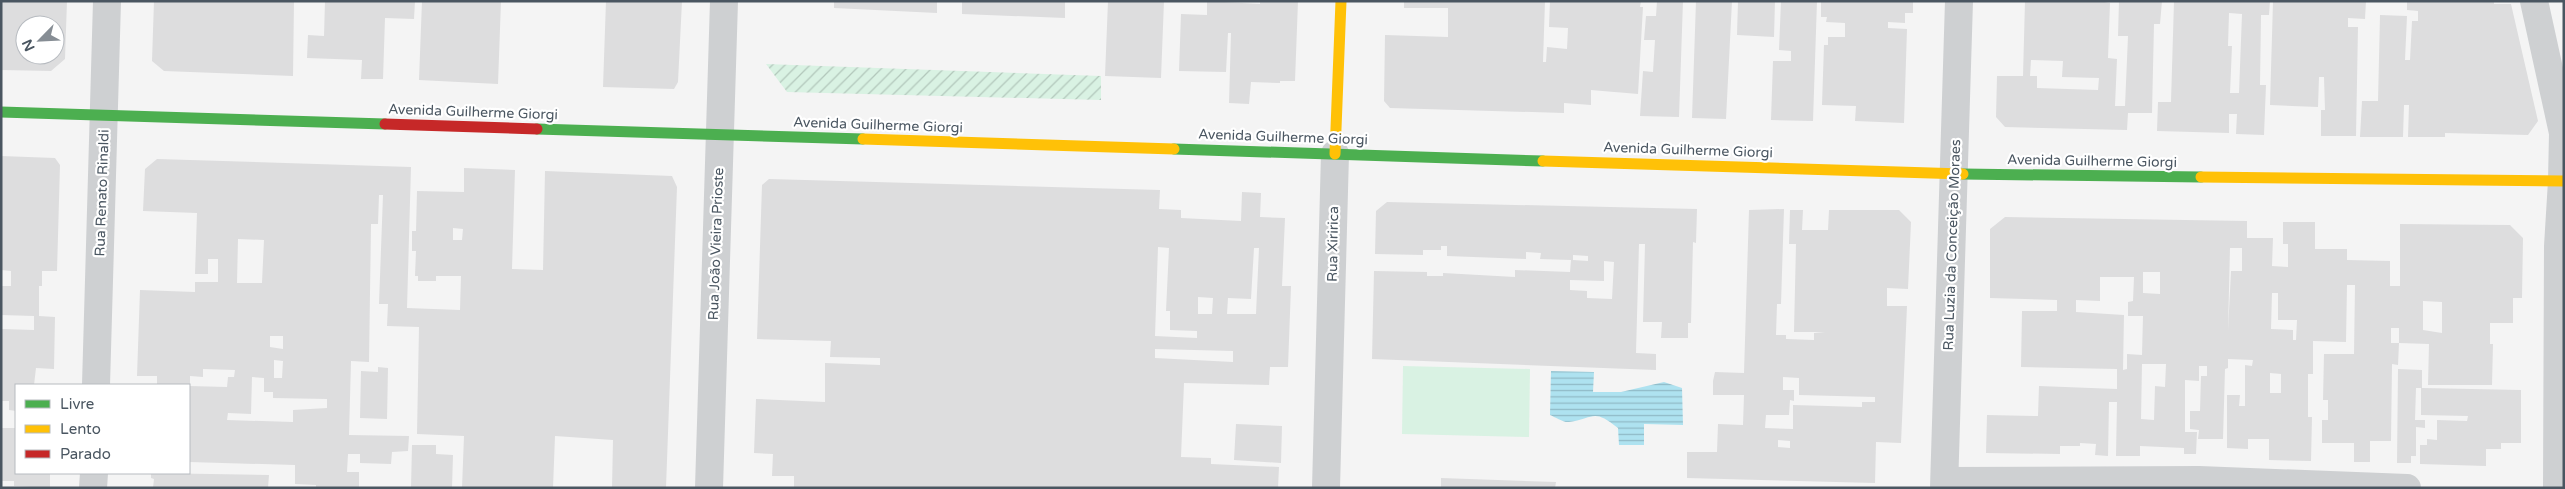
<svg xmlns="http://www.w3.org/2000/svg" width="2565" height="489" viewBox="0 0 2565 489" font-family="'Varela Round',sans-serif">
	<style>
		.grass { fill: #d9f2e3 }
		.garden { fill: url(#garden-furrows) }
		.water { fill: url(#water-rules) }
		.building { fill: #ddddde; fill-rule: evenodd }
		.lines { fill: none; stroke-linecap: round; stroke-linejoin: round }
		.street { stroke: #ced0d2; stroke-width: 28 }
		.fast { stroke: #4caf50; stroke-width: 11 }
		.slow { stroke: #ffc107; stroke-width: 11 }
		.jam { stroke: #c62828; stroke-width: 11 }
		.labels { text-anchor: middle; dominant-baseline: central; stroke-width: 4.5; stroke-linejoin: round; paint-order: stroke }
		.street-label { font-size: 14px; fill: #4a5661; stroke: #fff }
	</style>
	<defs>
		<pattern id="garden-furrows" width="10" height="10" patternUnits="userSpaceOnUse" patternTransform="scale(1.25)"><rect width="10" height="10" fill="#d9f2e3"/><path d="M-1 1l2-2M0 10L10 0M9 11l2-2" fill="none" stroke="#b2c7bb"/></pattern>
		<pattern id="water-rules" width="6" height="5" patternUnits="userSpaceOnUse" patternTransform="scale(1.25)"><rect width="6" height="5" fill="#aee2f0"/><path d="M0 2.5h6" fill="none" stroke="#90bac6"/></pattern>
	</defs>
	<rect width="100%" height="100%" fill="#f4f4f4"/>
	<path class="grass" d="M1403,366L1530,369L1529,437L1402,434Z"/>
	<path class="garden" d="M766,64L1101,76V100L787,92Z"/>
	<path class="water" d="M1551,371L1594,372L1593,392H1621L1664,382L1682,388L1683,425L1644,424V445H1619L1618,428C1593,408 1595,418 1569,422C1564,423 1555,417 1550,415Z"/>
	<path class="building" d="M13,1H67L65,59L51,71L1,70V2ZM25,25H55V55H25Z
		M154,1H294L293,76L164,71L152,61Z
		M325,1H415L414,19L385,18L383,79H361L362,60L307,58L308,35L324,36Z
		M422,1H501L498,84L419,80Z
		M606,1H682L678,82L674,89L603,87Z
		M834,1H937V13L834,8Z
		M962,1H1065V18L962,14Z
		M1108,1H1164L1161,78L1105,76Z
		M1207,1L1260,4V1H1298L1295,81H1280V83L1251,82L1249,104L1229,103L1231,33H1228L1226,72L1179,71L1181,14L1207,15Z
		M1404,1H1545L1543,62H1546L1547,47L1567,49L1568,28L1549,27L1550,1H1641L1640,7H1643L1638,94L1591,90V105L1564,103V113L1390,108L1384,101L1385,35L1448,37V8H1404Z
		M1657,1H1683L1679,117L1640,116L1643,71L1653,72L1655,40H1644L1646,16H1656Z
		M1696,1H1732L1726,119L1692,118Z
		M1738,1H1775L1774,37L1737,35Z
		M1781,1H1817L1813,121L1771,120L1773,61H1791V51L1779,50Z
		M1821,1H1913V13H1905V23L1888,22V28L1907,29L1904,123L1855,121L1856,106L1822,105L1824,45H1828V37H1845V23L1826,22L1827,17H1821Z
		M2025,1H2099L2110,3L2108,58L2117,59L2115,106H2125L2128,36H2118L2119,1H2162L2160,24H2154L2152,113H2128L2127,130L2005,127L1996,117L1997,76H2023ZM2031,60L2063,61L2062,77L2099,78L2098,90L2037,88V76H2030Z
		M2174,1H2270L2269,15H2261L2260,85H2266L2264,135L2236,134L2237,114H2229V133L2157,131L2158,102H2171ZM2229,13L2242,14L2239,93H2230L2232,46H2228Z
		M2273,1H2366L2365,19L2348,18V27H2358L2356,136H2321V110H2325L2324,77H2319L2318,107L2270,105Z
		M2407,1H2494V4H2511L2538,121L2528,135L2445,133V137H2408L2409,105H2404L2403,137H2360L2362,101H2378L2380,15L2407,16L2405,60H2410L2412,21H2418V11L2407,10Z
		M1,156L55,158L60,165L57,271H42V286H39V316L55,317L54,369L36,368L34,385H16V411L9,410V401H1V329L34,330V316L1,315V286H11V271L1,270Z
		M157,159L411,167L407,308L460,310L461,276H436V281H418V276H415L416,251H412V231H416L417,191L464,192V168L515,170L512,269L543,270L545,171L672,176L677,187L666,488H612L613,440L555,436L553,488H462L464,436L417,434L419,327L387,326L388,304H379L383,195H379L378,224H371L369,362L351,361L349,435L409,436L408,451L392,452L391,464L360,463V454H348L347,472H359V488H316V485L295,484V465L189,462V386L227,387L228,377H234L235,370L203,369V377L190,376V385H157V376H137L140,290L195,292V282H218V259H208V274H195L197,213L143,211L145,169ZM453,228L463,229L462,240H453ZM238,239L264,240L262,283H237ZM270,336H283V349L270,347ZM274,360L283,361L282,378H274ZM252,377L264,378V392H273V398L327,399V408L293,410V422L227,420L228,413L251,414Z
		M769,179L1160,190L1159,209L1181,210V218L1241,221L1242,192L1261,193L1260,217L1285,218L1282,286H1291L1288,367H1270L1269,385L1184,383L1181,457L1211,458V464L1279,467L1278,488H794V476H772L773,454L754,453L756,399L825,402V363L880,365V358L830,357L831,341L757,339L762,185ZM1158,247L1169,248L1166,311H1170V330L1197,331V338L1155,336ZM1254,248H1259L1256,314H1227L1228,298L1251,299ZM1198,297L1213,298L1212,314H1198ZM1155,349L1233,351V362L1155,358Z
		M1387,202L1697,209L1696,243L1693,242L1691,323H1688V338H1661L1662,322H1643L1645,244H1639L1636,353L1656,354V370L1372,359L1374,271L1427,272V276H1443V273L1515,277V270L1570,272L1571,260L1540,259L1541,253L1526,252V259L1447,256V246H1441V250H1423V255L1375,254L1376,211ZM1573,255L1588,256V261L1573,260ZM1604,261L1614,262L1612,299L1587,298V291L1570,290V280L1604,281Z
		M1784,209L1781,304H1777L1776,335H1786V339L1814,340V333L1825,332H1794L1796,244H1789L1790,210H1803L1802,230H1828L1829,210H1899L1911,222L1908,289L1887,288V306H1907L1901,443L1876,442L1875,483L1687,478V452H1717L1718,424L1743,425L1744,395H1713V381L1715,372L1744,373L1749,210ZM1783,377L1799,378V395L1875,397V402H1862V407L1793,405V429L1765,428L1766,415H1789L1790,400L1794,401V390H1783ZM1778,440L1790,441V448L1778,447Z
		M2005,217L2247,221V238H2273L2272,266L2288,267V244H2283V222H2315V249H2347V260L2390,261V286H2400V224L2510,225L2523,238L2522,298H2513V323H2490V344H2493L2492,385H2428L2429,344L2399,343L2398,365L2392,364L2391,441H2370V462H2354V443H2322V420H2328V400H2323L2324,354H2354L2355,285H2347L2346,342L2313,341V374H2308V417H2312L2311,461L2269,460V439H2248V449L2227,448V395H2240L2239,406H2245V365L2252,366L2253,360L2228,359V368L2225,369L2223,439H2198L2199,430L2190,429V411H2200L2201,376H2207V366H2199V381L2185,380V432H2197L2196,454H2184V448L2140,446V456H2116L2117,402H2109L2108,456L2095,455L2096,444L2080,443V446H2060V454L1986,453L1987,415L2038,416L2039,386L2117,389V369L2021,367L2022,311H2057V300L1990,298V229ZM2230,248H2242V271H2231L2228,331ZM2143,272H2160V294L2143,293ZM2100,277H2134L2133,301L2128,302V316H2143L2142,355L2127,354V369L2123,370L2124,315L2076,312V300L2100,301ZM2272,293H2278V320H2297L2296,340H2293V330L2271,329ZM2423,301L2442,302V333L2423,330ZM2391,328H2399V343H2391ZM2142,364H2166L2165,387L2155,386L2154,420L2141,419ZM2270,373L2281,374V393H2270Z
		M378,367L388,368L387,419L360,418L361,371L378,372Z
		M2398,369L2422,370V388L2521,390V443H2501V449H2486V466L2420,464V445H2427V439L2437,440V420L2467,421L2468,416L2421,415V388H2416L2415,420H2425V428L2416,427V456H2411V463H2397Z
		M1236,424L1282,426L1281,463L1234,460Z
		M1,428H16V473H50V488L14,486V481H1Z
		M412,445H436V454L453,455L452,488H411Z
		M151,473L269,475L268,488H153L154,479L151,478Z
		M1441,478L1556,482L1555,488H1441Z"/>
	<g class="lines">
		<path class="street" d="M2534,1L2563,133L2562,181L2558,246L2557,488
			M96,385L107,1
			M1945,481L2199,480L2407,488
			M93,488L94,473
			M709,488L724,1
			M1326,488L1335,154
			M1944,488L1959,1"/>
		<path class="fast" d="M1,112L385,124
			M537,129L863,139
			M1174,149L1543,161
			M1963,174L2201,177"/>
		<path class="slow" d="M863,139L1174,149
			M1335,154L1341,1
			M1543,161L1963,174
			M2201,177L2564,181"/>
		<path class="jam" d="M385,124L537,129"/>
	</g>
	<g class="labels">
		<g class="street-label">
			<text transform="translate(473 112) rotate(2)">Avenida Guilherme Giorgi</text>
			<text transform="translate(878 125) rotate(2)">Avenida Guilherme Giorgi</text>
			<text transform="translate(1283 137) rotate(2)">Avenida Guilherme Giorgi</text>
			<text transform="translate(1688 150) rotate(2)">Avenida Guilherme Giorgi</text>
			<text transform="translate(2092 161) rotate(1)">Avenida Guilherme Giorgi</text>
			<text transform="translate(102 193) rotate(-88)">Rua Renato Rinaldi</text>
			<text transform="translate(716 244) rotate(-88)">Rua João Vieira Prioste</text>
			<text transform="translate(1333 244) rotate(-89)">Rua Xiririca</text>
			<text transform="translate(1952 245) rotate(-88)">Rua Luzia da Conceição Moraes</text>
		</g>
	</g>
	<rect width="2565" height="489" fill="none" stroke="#4a5661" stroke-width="5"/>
	<rect x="15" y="384" width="175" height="90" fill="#ffffff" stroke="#b7bbc0"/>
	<rect x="25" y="400" width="25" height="8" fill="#4caf50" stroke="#b7bbc0"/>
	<text x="60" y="409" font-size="15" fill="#4a5661">Livre</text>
	<rect x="25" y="425" width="25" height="8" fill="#ffc107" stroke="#b7bbc0"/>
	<text x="60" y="434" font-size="15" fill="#4a5661">Lento</text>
	<rect x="25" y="450" width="25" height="8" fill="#c62828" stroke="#b7bbc0"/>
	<text x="60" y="459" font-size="15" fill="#4a5661">Parado</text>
	<g transform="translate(40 40) rotate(246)"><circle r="24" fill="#ffffff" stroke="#b7bbc0"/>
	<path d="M0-4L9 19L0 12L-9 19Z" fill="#868d94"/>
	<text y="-8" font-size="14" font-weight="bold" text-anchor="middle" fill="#4a5661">N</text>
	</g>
</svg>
